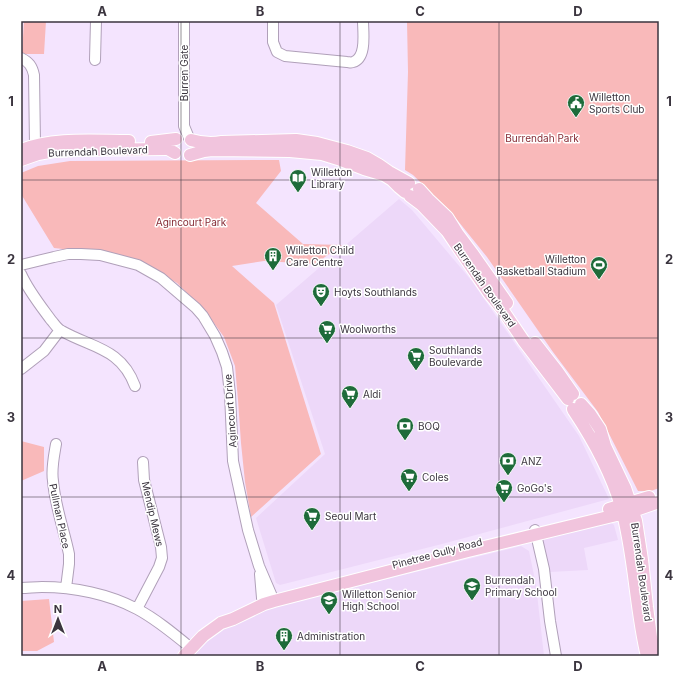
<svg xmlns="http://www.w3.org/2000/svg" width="680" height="677" viewBox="0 0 680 677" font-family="Inter,sans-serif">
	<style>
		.built { fill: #edd8f9 }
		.green { fill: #f9b9ba }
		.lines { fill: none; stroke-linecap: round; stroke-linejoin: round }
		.minor-casing { stroke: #b0a0b9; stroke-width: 12 }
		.major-casing { stroke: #fff; stroke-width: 14 }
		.minor { stroke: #fff; stroke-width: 10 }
		.major { stroke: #f1c4dd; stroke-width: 12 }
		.grid { fill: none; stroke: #3b353f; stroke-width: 1; stroke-opacity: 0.55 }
		.labels { text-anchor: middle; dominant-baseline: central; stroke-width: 3; stroke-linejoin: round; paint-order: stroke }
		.street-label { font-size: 10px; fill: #3b353f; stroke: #fff }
		.poi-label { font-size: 10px; fill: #3b353f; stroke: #fff; text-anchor: start }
		.park-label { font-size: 10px; fill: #862b35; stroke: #fff }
		.neatline { fill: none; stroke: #3b353f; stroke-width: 1.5 }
		.grid-label { font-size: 13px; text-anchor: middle; font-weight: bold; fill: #3b353f }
	</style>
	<rect width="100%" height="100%" fill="#f4e4fe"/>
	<path class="built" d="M399,199L412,210L471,280L579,436L609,499L442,544L280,585L276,583L256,518L325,454L276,305Z
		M607,520L614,525L618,540L584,548L588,570L550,572L542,541L546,535Z
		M521,546L529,551L536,585L544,656H193L209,640L231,624L252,613L288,601L310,598Z"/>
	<path class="green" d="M24,21H46L44,54H22Z
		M407,21H659V488L651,491H638L598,412L553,352L487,257L450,211L413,175L405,170L408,72Z
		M279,160L281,171L256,203L303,244L342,245L315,264L264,261L232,266L274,303L321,454L251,517L245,482L241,443L238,400L235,366L224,337L206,312L177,283L135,259L99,253L54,248L21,194V173L38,166L70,161Z
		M21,441L44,447V471L21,481Z
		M49,599L54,642L37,651H21V601Z"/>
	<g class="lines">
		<defs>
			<path id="minor" d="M184,21V126L189,138
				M273,21V42L277,52L285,56L347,62C349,62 351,63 353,62C367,58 363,32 363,21
				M21,58C29,62 32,66 34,75L35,145L37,152
				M95,60L96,21
				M21,265L54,257L68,254H81L100,255L138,265L161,278L196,308L203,316L215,336L222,352L227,367L230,394L233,461L248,530L259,566L274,601
				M21,274C28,290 40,305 51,320C54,323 57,329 62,331C92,348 121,348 135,386
				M21,369L44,351L60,330
				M56,444C54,456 51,469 53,481C55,506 64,530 69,554V564L66,588
				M535,530L544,569L550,621L556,656
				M260,574L262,598L264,604
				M21,588C28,588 35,587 42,587C74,587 109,594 137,609C156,619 174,634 191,648
				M137,609L159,567L162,558L161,547L144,480L143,462"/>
			<path id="major" d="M191,140C201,143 211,144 222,142L296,140L317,143L347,151L367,158L379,165L389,172L409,183
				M151,142L176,139
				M21,150C54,137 94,141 129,141
				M190,155L204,151L212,150L290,151L322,154L338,159L364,169L384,175L392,180L399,187L405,192
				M21,160L38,154L54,151L73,150L166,149H168L175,153
				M419,189L428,199L447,217L457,233L472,253L507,303
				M410,196L422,205L447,231L489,293L502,309L523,340L568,399
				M535,343L557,371L573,394
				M581,404L590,414L600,429L605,446L625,488L636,521L642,560L647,607L651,637L656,656
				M573,409L574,411C594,441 611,472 621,506C635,555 635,607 647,656
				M609,509L649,497
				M184,656L203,636L221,623L233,619L264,604L274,601L468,551L633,511L659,502"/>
		</defs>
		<use href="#minor" class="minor-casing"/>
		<use href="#major" class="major-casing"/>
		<use href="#minor" class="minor"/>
		<use href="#major" class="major"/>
	</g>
	<path class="grid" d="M181,21V656M340,21V656M499,21V656M21,180H659M21,338H659M21,497H659"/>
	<defs>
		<symbol id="civic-pin" viewBox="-11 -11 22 30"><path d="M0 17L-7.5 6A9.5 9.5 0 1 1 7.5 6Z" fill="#1e6b3a" stroke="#fff"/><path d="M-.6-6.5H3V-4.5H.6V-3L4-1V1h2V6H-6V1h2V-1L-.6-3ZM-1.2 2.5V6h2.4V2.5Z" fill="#fff"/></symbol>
		<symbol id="library-pin" viewBox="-11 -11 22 30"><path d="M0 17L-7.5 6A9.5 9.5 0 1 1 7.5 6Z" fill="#1e6b3a" stroke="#fff"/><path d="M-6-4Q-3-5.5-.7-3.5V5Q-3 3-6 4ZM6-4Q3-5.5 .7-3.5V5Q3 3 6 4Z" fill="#fff"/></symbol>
		<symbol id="building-pin" viewBox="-11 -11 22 30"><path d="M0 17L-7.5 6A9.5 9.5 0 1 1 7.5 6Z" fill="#1e6b3a" stroke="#fff"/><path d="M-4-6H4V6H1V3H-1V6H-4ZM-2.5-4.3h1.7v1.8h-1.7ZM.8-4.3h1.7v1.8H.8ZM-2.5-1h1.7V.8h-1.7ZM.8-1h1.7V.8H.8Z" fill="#fff"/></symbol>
		<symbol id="stadium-pin" viewBox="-11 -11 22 30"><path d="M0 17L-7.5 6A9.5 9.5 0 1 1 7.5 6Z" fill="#1e6b3a" stroke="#fff"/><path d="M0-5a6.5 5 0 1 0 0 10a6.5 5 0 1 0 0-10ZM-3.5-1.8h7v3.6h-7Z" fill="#fff"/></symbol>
		<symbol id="theatre-pin" viewBox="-11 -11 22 30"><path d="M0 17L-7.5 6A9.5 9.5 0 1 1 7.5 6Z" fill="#1e6b3a" stroke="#fff"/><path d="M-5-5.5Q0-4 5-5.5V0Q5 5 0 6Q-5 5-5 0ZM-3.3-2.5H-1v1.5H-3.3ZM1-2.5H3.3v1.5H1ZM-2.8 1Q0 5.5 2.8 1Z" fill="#fff"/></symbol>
		<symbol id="supermarket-pin" viewBox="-11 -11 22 30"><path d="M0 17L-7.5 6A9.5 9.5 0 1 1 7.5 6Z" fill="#1e6b3a" stroke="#fff"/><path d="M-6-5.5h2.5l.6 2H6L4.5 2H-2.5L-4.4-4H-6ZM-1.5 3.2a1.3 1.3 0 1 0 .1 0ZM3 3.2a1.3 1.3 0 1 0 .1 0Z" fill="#fff"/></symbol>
		<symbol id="bank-pin" viewBox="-11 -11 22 30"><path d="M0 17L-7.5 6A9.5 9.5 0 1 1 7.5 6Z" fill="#1e6b3a" stroke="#fff"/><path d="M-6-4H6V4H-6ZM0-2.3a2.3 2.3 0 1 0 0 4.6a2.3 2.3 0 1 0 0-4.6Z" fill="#fff"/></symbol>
		<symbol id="school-pin" viewBox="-11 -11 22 30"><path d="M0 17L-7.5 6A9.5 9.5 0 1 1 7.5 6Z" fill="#1e6b3a" stroke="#fff"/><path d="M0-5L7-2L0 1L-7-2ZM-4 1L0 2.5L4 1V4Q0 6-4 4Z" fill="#fff"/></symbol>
	</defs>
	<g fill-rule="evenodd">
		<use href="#civic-pin" x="566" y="93" width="20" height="27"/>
		<use href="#library-pin" x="288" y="168" width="20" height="27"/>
		<use href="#building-pin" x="263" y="246" width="20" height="27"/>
		<use href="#stadium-pin" x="589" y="255" width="20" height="27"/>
		<use href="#theatre-pin" x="311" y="282" width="20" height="27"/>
		<use href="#supermarket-pin" x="317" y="319" width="20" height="27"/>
		<use href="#supermarket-pin" x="406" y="346" width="20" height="27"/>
		<use href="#supermarket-pin" x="340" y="384" width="20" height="27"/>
		<use href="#bank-pin" x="395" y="416" width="20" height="27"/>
		<use href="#bank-pin" x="498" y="451" width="20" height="27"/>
		<use href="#supermarket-pin" x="399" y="467" width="20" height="27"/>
		<use href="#supermarket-pin" x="494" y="478" width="20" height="27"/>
		<use href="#supermarket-pin" x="302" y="506" width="20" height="27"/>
		<use href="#school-pin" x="462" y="576" width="20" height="27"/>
		<use href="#school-pin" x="319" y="590" width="20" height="27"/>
		<use href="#building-pin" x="274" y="626" width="20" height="27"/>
	</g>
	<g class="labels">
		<g class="street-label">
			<text transform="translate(184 73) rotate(-90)">Burren Gate</text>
			<text transform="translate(98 151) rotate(-2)">Burrendah Boulevard</text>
			<text transform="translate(485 285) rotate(55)">Burrendah Boulevard</text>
			<text transform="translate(230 411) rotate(-94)">Agincourt Drive</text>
			<text transform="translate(153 514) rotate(77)">Mendip Mews</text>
			<text transform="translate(60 516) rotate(78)">Pullman Place</text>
			<text transform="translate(437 553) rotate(-15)">Pinetree Gully Road</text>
			<text transform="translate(642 572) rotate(82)">Burrendah Boulevard</text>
		</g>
		<g class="poi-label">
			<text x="589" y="97">Willetton<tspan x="589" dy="12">Sports Club</tspan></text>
			<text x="311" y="172">Willetton<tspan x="311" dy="12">Library</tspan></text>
			<text x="286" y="250">Willetton Child<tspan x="286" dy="12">Care Centre</tspan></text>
			<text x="586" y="259" text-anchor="end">Willetton<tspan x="586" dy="12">Basketball Stadium</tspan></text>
			<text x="334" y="292">Hoyts Southlands</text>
			<text x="340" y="329">Woolworths</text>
			<text x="429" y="350">Southlands<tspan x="429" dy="12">Boulevarde</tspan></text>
			<text x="363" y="394">Aldi</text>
			<text x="418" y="426">BOQ</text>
			<text x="521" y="461">ANZ</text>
			<text x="422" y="477">Coles</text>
			<text x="517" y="488">GoGo's</text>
			<text x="325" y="516">Seoul Mart</text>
			<text x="485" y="580">Burrendah<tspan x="485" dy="12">Primary School</tspan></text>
			<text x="342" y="594">Willetton Senior<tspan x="342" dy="12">High School</tspan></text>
			<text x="297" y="636">Administration</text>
		</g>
		<g class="park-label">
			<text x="542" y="138">Burrendah Park</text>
			<text x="191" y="222">Agincourt Park</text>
		</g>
	</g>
	<rect width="680" height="677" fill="none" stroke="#ffffff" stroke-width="44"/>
	<g transform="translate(58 619)" stroke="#ffffff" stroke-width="3" paint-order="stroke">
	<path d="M0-3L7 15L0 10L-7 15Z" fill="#3b353f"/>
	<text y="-6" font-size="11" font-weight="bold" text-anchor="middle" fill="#3b353f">N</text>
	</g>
	<rect x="22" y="22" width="636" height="633" class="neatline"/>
	<g class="grid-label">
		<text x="102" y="16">A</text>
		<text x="260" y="16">B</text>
		<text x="420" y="16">C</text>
		<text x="578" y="16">D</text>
		<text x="11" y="106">1</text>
		<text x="669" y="106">1</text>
		<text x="11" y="264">2</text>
		<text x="669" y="264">2</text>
		<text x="11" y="422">3</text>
		<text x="669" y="422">3</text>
		<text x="11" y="580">4</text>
		<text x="669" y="580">4</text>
		<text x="102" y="671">A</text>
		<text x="260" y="671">B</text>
		<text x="420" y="671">C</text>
		<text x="578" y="671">D</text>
	</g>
</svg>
